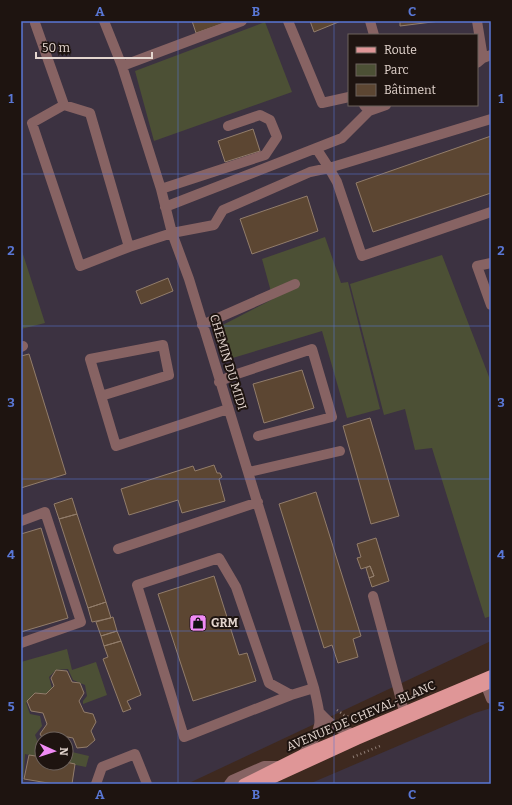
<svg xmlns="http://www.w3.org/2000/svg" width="512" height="805" viewBox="0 0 512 805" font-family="Bitter,serif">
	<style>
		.industrial { fill: #3c3241; fill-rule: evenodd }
		.green { fill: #4c5035 }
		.building { fill: #5c4632; stroke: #927d6b }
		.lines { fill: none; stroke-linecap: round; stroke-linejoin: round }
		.path { stroke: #928078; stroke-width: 2.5; stroke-dasharray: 1 3; stroke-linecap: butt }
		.minor { stroke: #876363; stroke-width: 10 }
		.major { stroke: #df9697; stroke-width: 10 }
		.grid { fill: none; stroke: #5977d5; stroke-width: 1; stroke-opacity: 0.55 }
		.labels { text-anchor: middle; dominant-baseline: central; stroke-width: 4; stroke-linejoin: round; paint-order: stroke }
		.street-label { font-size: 12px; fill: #e4d6cf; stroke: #1e1410 }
		.poi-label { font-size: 12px; font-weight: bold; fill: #e4d6cf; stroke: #1e1410; text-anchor: start }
		.neatline { fill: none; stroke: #5977d5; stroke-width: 1.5 }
		.grid-label { font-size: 13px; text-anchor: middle; font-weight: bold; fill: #5977d5 }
	</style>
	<rect width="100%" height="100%" fill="#3e291f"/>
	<path class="industrial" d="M21,21H491V641L187,784H21ZM349,35H477V105H349ZM42,739H66V763H42Z
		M491,708V784H309L475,713Z"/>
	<path class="green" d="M265,22L292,92L154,141L135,71Z
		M325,237L341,283L348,282L380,409L347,418L322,331L226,360L217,328L273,299L262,259Z
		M21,248L45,323L21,329Z
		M442,255L491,382V616L485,618L432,448L415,450L405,409L384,415L350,284Z
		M67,649L72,670L96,662L107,695L83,704V701L87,696L85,685L73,680L68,669L56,670L49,677L52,688L46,694L35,693L26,703L30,714L40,716L42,726L35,735L39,745L42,746V758L25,754L23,784L21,778V662Z
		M66,742H69L72,752L89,756L86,767L66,763Z"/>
	<path class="building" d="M192,21H231L196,33Z
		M310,21H341L314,32Z
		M400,21H440L400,26Z
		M253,129L260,151L225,162L218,141Z
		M491,136V193L373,232L356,183Z
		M307,196L318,231L252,254L240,219Z
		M168,278L173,291L141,304L136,291Z
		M29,354L66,474L21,488V356Z
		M302,370L314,408L264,423L253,384Z
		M370,418L399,516L371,524L343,426Z
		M214,465L217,473H220L222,477L219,479L225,501L182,513L178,500L129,515L121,489L193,466L195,471Z
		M316,492L361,636L353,639L358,657L338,663L332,645L324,648L279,504Z
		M72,498L77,514L59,519L54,504Z
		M77,514L106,602L88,608L59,519Z
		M41,528L68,618L21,632V534Z
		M376,538L389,581L372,587L369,578L374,576L370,566L361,569L357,558L361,557L357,544Z
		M370,566L374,576L369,578L366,568Z
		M214,576L239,655L247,653L256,681L193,701L158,594Z
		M106,602L111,618L92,622L88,608Z
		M113,617L117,631L101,636L96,622Z
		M117,631L121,641L104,646L101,636Z
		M121,641L141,695L127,701L131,709L123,712L103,659L108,657L104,646Z
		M56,670L67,671L72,682L80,683L84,693L79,701L84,712L93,714L96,722L91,731L95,740L87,747L77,748L73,738L62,736L59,739H43L40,734L47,724L43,713L31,711L27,701L35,693L46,694L54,686L51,678Z
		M29,755L42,757V763H66V762L75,764L72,784H54L24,779Z"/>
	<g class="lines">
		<path class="path" d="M337,710L344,715L356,719
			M353,757L380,746"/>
		<path class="minor" d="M104,21L122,66L161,189L172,233L189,279L314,688C321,718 325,729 303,754
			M288,21L322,103L349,97
			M370,21L374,35
			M477,21L483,58
			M35,23L64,105
			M477,63L483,58L491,55
			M122,66L242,21
			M369,111L386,105
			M316,148L329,168L491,119
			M161,189L265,155L277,137L270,120L260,115L228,126
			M165,207L342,138L369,111L364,105
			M129,247L90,113L64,105L32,123L80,266L129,247L172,233L214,225L223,210L310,172L329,168L337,182L362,256L491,212
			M491,263L477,266L491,305
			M202,325L295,284
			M21,347L23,346
			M219,382L231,376L312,349L332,417L258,436
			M101,396L169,375L163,345L90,359L116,446L228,409
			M249,472L340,451
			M21,521L45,512L81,622L21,643
			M118,549L258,502
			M373,596L404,711
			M486,686L491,699
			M291,695L269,683L236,587L219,558L137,585L184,737L291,695L314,688
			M320,713C331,725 337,729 352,733
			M96,784L102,767L135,754L147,784
			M229,784L232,780L264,766H280"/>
		<path class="major" d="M243,784L303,754L491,675
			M261,784L357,740L491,683"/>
	</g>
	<path class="grid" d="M178,21V784M334,21V784M21,174H491M21,326H491M21,479H491M21,631H491"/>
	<defs>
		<symbol id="shop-square" viewBox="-11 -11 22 22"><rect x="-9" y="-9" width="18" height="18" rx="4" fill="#f08bf5" stroke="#1e1410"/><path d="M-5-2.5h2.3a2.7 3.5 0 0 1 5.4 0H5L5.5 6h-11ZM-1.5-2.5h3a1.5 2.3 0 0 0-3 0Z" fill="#111"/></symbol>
	</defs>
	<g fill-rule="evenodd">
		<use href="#shop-square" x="188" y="613" width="20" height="20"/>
	</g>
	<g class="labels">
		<g class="street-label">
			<text transform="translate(228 362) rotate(73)">CHEMIN DU MIDI</text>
			<text transform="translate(361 716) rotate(-23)">AVENUE DE CHEVAL-BLANC</text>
		</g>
		<g class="poi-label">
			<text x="211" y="623">GRM</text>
		</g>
	</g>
	<rect width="512" height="805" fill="none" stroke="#1e1410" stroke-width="44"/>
	<rect x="348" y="34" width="130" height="72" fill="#1e1410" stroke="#6d625c"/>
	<rect x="356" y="47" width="20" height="6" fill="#df9697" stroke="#6d625c"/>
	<text x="384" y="54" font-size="12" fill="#e4d6cf">Route</text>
	<rect x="356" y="64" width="20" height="12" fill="#4c5035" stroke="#6d625c"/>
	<text x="384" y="74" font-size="12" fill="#e4d6cf">Parc</text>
	<rect x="356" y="84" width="20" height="12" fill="#5c4632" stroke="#6d625c"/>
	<text x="384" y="94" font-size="12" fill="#e4d6cf">Bâtiment</text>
	<g transform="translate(54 751) rotate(93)"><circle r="19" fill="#1e1410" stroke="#6d625c"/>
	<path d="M0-3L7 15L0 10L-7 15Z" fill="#f08bf5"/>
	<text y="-6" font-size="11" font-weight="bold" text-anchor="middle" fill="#e4d6cf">N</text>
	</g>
	<path d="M36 52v6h116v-6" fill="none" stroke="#e4d6cf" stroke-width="2"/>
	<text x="42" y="52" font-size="12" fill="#e4d6cf" stroke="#1e1410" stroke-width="3" paint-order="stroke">50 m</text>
	<rect x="22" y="22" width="468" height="761" class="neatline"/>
	<g class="grid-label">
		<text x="100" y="16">A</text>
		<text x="256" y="16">B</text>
		<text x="412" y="16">C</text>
		<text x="11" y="103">1</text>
		<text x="501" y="103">1</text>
		<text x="11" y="255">2</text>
		<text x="501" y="255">2</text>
		<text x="11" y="407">3</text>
		<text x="501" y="407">3</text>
		<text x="11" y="559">4</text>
		<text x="501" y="559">4</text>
		<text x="11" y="711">5</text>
		<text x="501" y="711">5</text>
		<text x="100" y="799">A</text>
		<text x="256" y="799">B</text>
		<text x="412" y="799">C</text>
	</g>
</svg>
